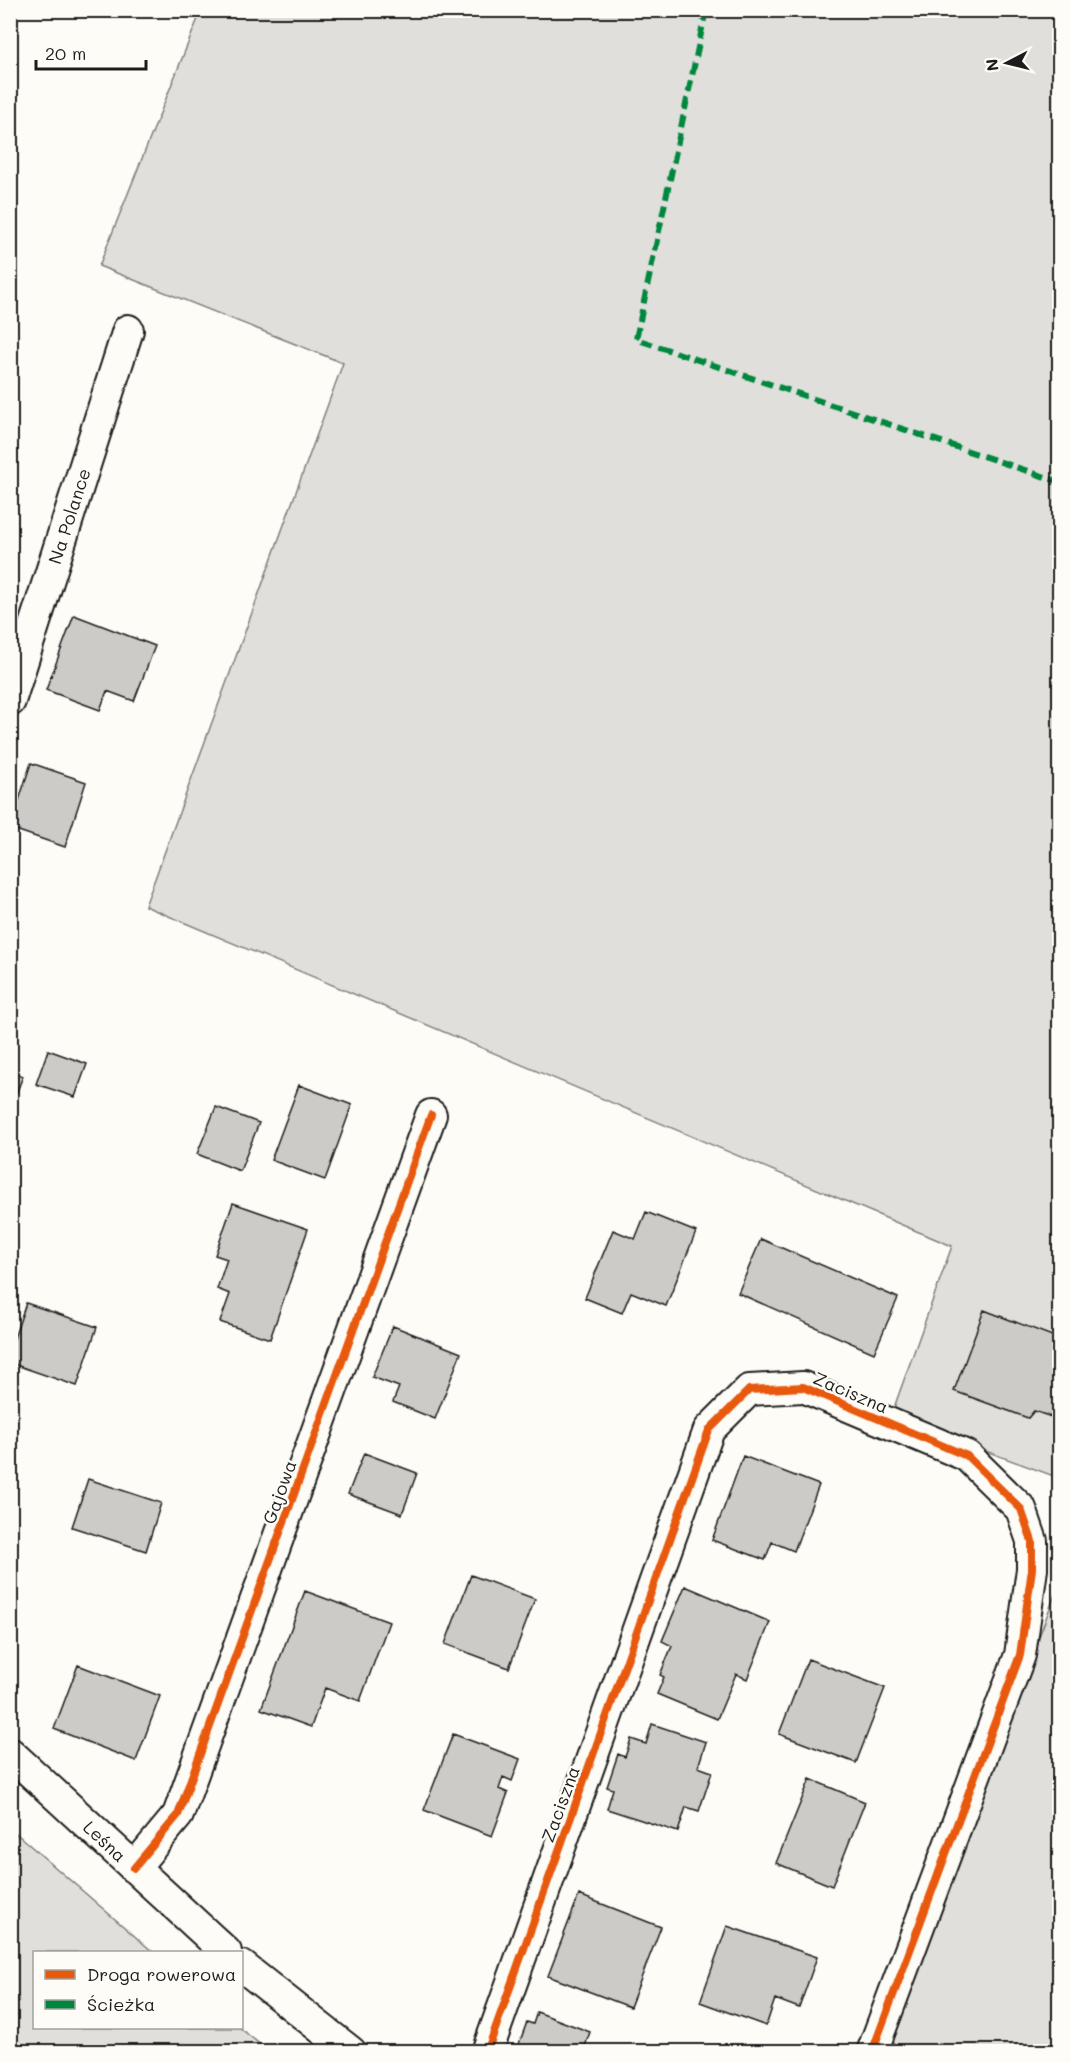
<svg xmlns="http://www.w3.org/2000/svg" width="1070" height="2062" viewBox="0 0 1070 2062" font-family="Mali,sans-serif">
	<style>
		.green { fill: #e0dfdb; stroke: #7e7e7c; stroke-width: 1.5 }
		.building { fill: #cccbc8; stroke: #1c1c1c; stroke-width: 1.5 }
		.lines { fill: none; stroke-linecap: round; stroke-linejoin: round }
		.minor-casing { stroke: #1c1c1c; stroke-width: 34 }
		.minor { stroke: #fdfcf7; stroke-width: 30 }
		.quiet { stroke: #00873e; stroke-width: 6; stroke-dasharray: 12 6; stroke-linecap: butt }
		.cycleway-casing { stroke: #fdfcf7; stroke-width: 11 }
		.cycleway { stroke: #e8590c; stroke-width: 8 }
		.labels { text-anchor: middle; dominant-baseline: central; stroke-width: 5; stroke-linejoin: round; paint-order: stroke }
		.street-label { font-size: 18px; fill: #1c1c1c; stroke: #fdfcf7 }
	</style>
	<rect width="100%" height="100%" fill="#fdfcf7"/>
	<filter id="ink" filterUnits="userSpaceOnUse"><feTurbulence type="fractalNoise" baseFrequency=".0167" numOctaves="2"/><feDisplacementMap in="SourceGraphic" scale="12" xChannelSelector="R" yChannelSelector="G"/><feConvolveMatrix kernelMatrix="1 2 1 2 8 2 1 2 1" color-interpolation-filters="sRGB"/></filter>
	<g filter="url(#ink)">
		<path class="green" d="M1048,10L1059,14V1478L891,1416L952,1246L145,906L343,363L99,266L201,11Z
			M1059,1584V2051H882Z
			M11,1829L153,1952H34V2028H240L268,2051H11Z"/>
		<path class="building" d="M74,615L155,646L134,701L107,691L100,710L46,690Z
			M31,763L86,782L65,847L10,828Z
			M48,1050L87,1064L75,1097L36,1084Z
			M10,1071L23,1076L10,1110Z
			M299,1085L352,1105L325,1180L271,1160Z
			M216,1107L259,1123L240,1171L197,1154Z
			M233,1203L308,1229L270,1339L220,1322L230,1294L217,1289L227,1259L215,1255Z
			M646,1212L696,1232L666,1306L631,1292L622,1313L585,1298L613,1230L635,1239Z
			M761,1239L898,1298L874,1353L738,1293Z
			M26,1303L97,1327L77,1386L10,1363V1350Z
			M984,1310L1060,1339V1420L1034,1411L1028,1418L954,1391Z
			M393,1326L461,1353L435,1419L393,1402L399,1387L372,1377Z
			M364,1453L417,1473L402,1514L348,1494Z
			M743,1456L819,1485L794,1551L772,1542L765,1560L712,1540Z
			M88,1479L161,1503L146,1551L72,1527Z
			M471,1575L535,1599L509,1668L445,1644Z
			M685,1586L770,1622L747,1679L736,1674L717,1719L657,1694L664,1677L660,1675L672,1646L662,1641Z
			M305,1591L389,1622L360,1701L325,1688L311,1727L261,1709Z
			M808,1659L885,1688L856,1763L779,1734Z
			M78,1665L160,1696L136,1761L54,1729Z
			M652,1724L706,1742L698,1767L712,1772L699,1811L686,1807L678,1832L607,1809L613,1789L607,1787L618,1754L625,1757L631,1739L646,1744Z
			M453,1734L520,1759L512,1781L503,1777L499,1789L508,1793L492,1836L424,1810Z
			M810,1779L865,1802L832,1886L776,1863Z
			M579,1895L661,1927L630,2007L548,1976Z
			M727,1926L817,1957L799,2008L775,1999L766,2026L700,2002Z
			M537,2012L590,2032L584,2049L590,2052H516L527,2022L533,2024Z"/>
		<g class="lines">
			<defs>
				<path id="minor" d="M10,701L128,330
					M10,1753L226,1952
					M134,1868L178,1815L431,1115
					M242,1966L351,2052
					M487,2052L709,1430L749,1390L803,1387L967,1456L1021,1509L1032,1541V1569L1020,1655L872,2052"/>
			</defs>
			<use href="#minor" class="minor-casing"/>
			<use href="#minor" class="minor"/>
			<path class="quiet" d="M706,10L636,339L1060,482"/>
			<defs>
				<path id="cycleway" d="M134,1868L178,1815L431,1115
					M487,2052L709,1430L749,1390L803,1387L967,1456L1021,1509L1032,1541V1569L1020,1655L872,2052"/>
			</defs>
			<use href="#cycleway" class="cycleway-casing"/>
			<use href="#cycleway" class="cycleway"/>
		</g>
	</g>
	<g class="labels">
		<g class="street-label">
			<text transform="translate(69 516) rotate(-72)">Na Polance</text>
			<text transform="translate(851 1392) rotate(23)">Zaciszna</text>
			<text transform="translate(279 1492) rotate(-70)">Gajowa</text>
			<text transform="translate(560 1804) rotate(-70)">Zaciszna</text>
			<text transform="translate(105 1841) rotate(43)">Leśna</text>
		</g>
	</g>
	<rect width="1070" height="2062" fill="none" stroke="#fdfcf7" stroke-width="36"/>
	<rect x="18" y="18" width="1034" height="2026" fill="none" stroke="#1c1c1c" stroke-width="2" filter="url(#ink)"/>
	<rect x="33" y="1951" width="210" height="78" fill="#fdfcf7" stroke="#a3a29f" stroke-width="1.5"/>
	<rect x="45" y="1970" width="30" height="9" fill="#e8590c" stroke="#a3a29f" stroke-width="1.5"/>
	<text x="87" y="1981" font-size="18" fill="#1c1c1c">Droga rowerowa</text>
	<rect x="45" y="2000" width="30" height="9" fill="#00873e" stroke="#a3a29f" stroke-width="1.5"/>
	<text x="87" y="2011" font-size="18" fill="#1c1c1c">Ścieżka</text>
	<g transform="translate(1007 63) rotate(263)" stroke="#fdfcf7" stroke-width="4.5" paint-order="stroke">
	<path d="M0-4.5L10 22L0 15L-10 22Z" fill="#1c1c1c"/>
	<text y="-9" font-size="16" font-weight="bold" text-anchor="middle" fill="#1c1c1c">N</text>
	</g>
	<path d="M36 60v9h110v-9" fill="none" stroke="#1c1c1c" stroke-width="3"/>
	<text x="45" y="60" font-size="18" fill="#1c1c1c" stroke="#fdfcf7" stroke-width="4.5" paint-order="stroke">20 m</text>
</svg>
